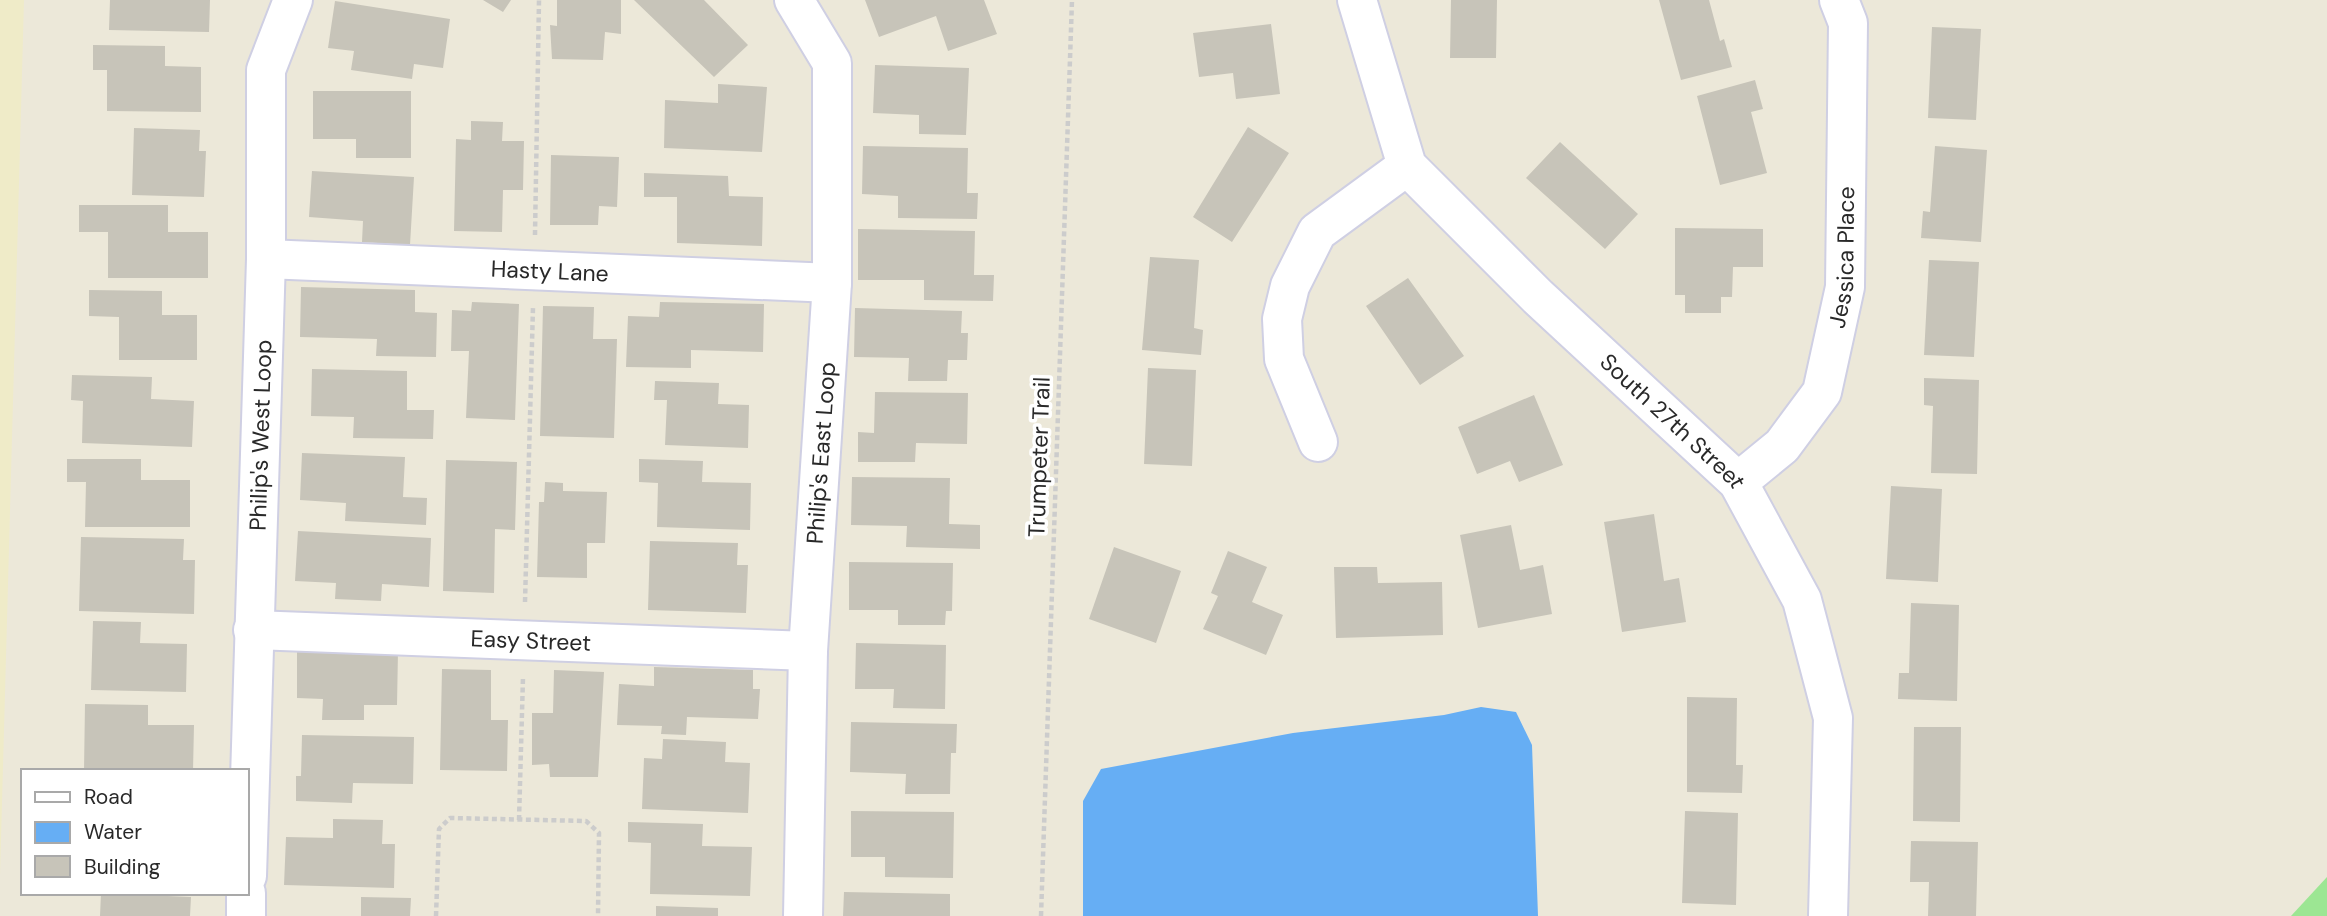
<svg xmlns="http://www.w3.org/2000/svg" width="2327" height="916" viewBox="0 0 2327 916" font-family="'DM Sans',sans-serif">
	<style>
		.education { fill: #efebc8 }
		.green { fill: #9ce693 }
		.water { fill: #66aef4 }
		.building { fill: #c7c4b9 }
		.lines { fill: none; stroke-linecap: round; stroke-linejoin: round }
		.minor-casing { stroke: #cfcfe3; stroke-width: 42 }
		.path { stroke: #ccc; stroke-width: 4.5; stroke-dasharray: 5 3.5; stroke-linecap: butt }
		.minor { stroke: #fff; stroke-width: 38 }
		.labels { text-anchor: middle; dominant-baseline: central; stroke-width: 7; stroke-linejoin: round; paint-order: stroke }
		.street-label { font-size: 23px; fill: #292929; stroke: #fff }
	</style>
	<rect width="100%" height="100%" fill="#ece8d9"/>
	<path class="education" d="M0,0H24L0,876Z"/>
	<path class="green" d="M2327,877V916H2291Z"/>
	<path class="water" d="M1481,707L1516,712L1532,745L1538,916H1083V801L1101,769L1293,733L1444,715Z"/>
	<path class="building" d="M110,0H210L209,32L109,30Z
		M483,0H511L503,12Z
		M557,0H621V34L605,32L603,60L552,59L550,25L557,26Z
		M634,0H704L748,45L714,77Z
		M865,0H984L997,34L948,51L936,16L879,37Z
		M1451,0H1497L1496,58H1450Z
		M1659,0H1709L1720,41L1724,39L1732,67L1681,80Z
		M335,1L450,19L443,68L414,64L412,79L351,70L354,51L328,48Z
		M1271,24L1280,94L1236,99L1233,73L1199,77L1193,33Z
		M1932,27L1981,29L1976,120L1928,118Z
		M93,45L165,46V66L201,67V112L107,111V70H93Z
		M875,65L969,68L966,135L919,134V115L873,113Z
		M1755,80L1763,109L1751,112L1767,173L1720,185L1697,96Z
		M718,84L767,87L762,152L664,148L665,100L718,103Z
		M313,91H411V158H356V139H313Z
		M471,121L503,122L502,141H524L523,190H503L502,232L454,231L456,139L471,140Z
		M1248,127L1289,153L1232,242L1193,217Z
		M134,128L200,130L199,151H206L204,197L132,195Z
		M1560,142L1638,214L1605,249L1526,178Z
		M863,146L968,148L967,193H978L977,219L898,218V196L862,194Z
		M1935,146L1987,150L1981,242L1921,238L1923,211L1930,212Z
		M551,155L619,157L617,207L599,206L598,225H550Z
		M312,171L414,177L410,245L362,242L363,221L309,217Z
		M644,173L728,176L729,196L763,197L762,246L677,243V197H644Z
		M79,205H168V232H208V278H108V232H79Z
		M1675,228L1763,229V267H1733L1732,297H1721V313H1685V295H1675Z
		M858,229L975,231L974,275H994L993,301L924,300V280H858Z
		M1150,257L1199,260L1194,328L1203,330L1201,355L1142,350Z
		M1929,260L1979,262L1974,357L1924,355Z
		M1408,278L1464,356L1420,385L1366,306Z
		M301,287L415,290V312L437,313L436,357L376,356L377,339L300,337Z
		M89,290L162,291V315H197V360H119V317L89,316Z
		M472,302L519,304L515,420L466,418L469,351H451L452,310L471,311Z
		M660,302L764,304L763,352L691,350V368L626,367L628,316L659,317Z
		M543,306L594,307L593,339H617L614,438L540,436Z
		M855,308L962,311L961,333H968L967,360H948L947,381H908L909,358L854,357Z
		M1148,368L1196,370L1192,466L1144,464Z
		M312,369L407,371V410H434L433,439L353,438L354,417L311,416Z
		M72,375L152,377L151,399L194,401L192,447L82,443L83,401L71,400Z
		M1924,378L1979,380L1977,474L1931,473L1933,406L1924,405Z
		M655,381L719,383L718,404L749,405L748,448L665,445L667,400H654Z
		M875,392L968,393L967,444L916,443L915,462H858V432L874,433Z
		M1534,395L1563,465L1519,482L1510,461L1477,474L1458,427Z
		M302,453L405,457L403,497L427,498L426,525L345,521L346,503L300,500Z
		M67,459H141V480H190V527H85L86,482H67Z
		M639,459L703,461L702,482L751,483L750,530L657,527L658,483L639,482Z
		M446,460L517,462L515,530L495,529L494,593L443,591Z
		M852,477L950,478L949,524L980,525V549L906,547L907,526L851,525Z
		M545,482L563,483V491L607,492L605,543H587V578L537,577L539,502H544Z
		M1891,486L1942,489L1938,582L1886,579Z
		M1654,514L1664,581L1679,578L1686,622L1622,632L1604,522Z
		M1511,525L1520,570L1543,565L1552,614L1478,628L1460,535Z
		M298,531L431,538L429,587L382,584L381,601L335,599L336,583L295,581Z
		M81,537L184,539L183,560H195L194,614L79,611Z
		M650,541L738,543L737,565H748L746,613L648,610Z
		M1114,547L1181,571L1156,643L1089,619Z
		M1228,551L1267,567L1252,602L1283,615L1266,655L1203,629L1218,596L1211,593Z
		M849,562L953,563L952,611H946L945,625H898V610H849Z
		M1334,567H1377L1378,583L1442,582L1443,635L1336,638Z
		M1911,603L1959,605L1957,701L1898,699L1899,673H1909Z
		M93,621L141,622L140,643L187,644L186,692L91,690Z
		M856,643L946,645L945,709L893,708L894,689H855Z
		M297,650L398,651L397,705H364V720H322L323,699L297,698Z
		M654,667L753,670V689H760L758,719L687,717L686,735L661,734L662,726L617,725L619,684L654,686Z
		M442,669L491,670V720H508L507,771L440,770Z
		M554,670L604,672L598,777H550L549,764L532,765V713H553Z
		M1687,697L1737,698L1736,765H1743L1742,793L1687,792Z
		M85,704L148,705V725H194L193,771H84Z
		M851,722L957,724L956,753H951L950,794H905L906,774L850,772Z
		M1914,727H1961L1960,822L1913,821Z
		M302,735L414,737L413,784L353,783L352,803L296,801V776H301Z
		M663,739L726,742L725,762L750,763L748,813L642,809L644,758L662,759Z
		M851,811L954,812L953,878L885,877V857H851Z
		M1685,811L1738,813L1736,905L1682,903Z
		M333,819L383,820L382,844H395L394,888L284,885L286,837L333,838Z
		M628,822L703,824L702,846L752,847L750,896L650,894L651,843L628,842Z
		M1911,841L1978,842L1976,916H1928L1929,882H1910Z
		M844,892L950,894V916H843Z
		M101,893H168V896L191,897L190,916H100Z
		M361,897L411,898L410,916H361Z
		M656,906L718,908V916H656Z"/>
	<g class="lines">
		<defs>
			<g id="minor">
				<path d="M794,0L832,63V283L808,651L803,916"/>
				<path id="s1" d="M1357,0L1407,166L1538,297L1738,482L1802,600L1833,718L1828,916"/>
				<path id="s2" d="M266,259L832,283"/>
				<path d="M1318,442L1284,359L1282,319L1290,286L1317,232L1407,166"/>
				<path id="s3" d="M1738,482L1782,446L1822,392L1845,287L1848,23L1839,0"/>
				<path id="s4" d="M253,630L808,651"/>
				<path id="s5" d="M247,876L266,259V70L293,0"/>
				<path d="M246,916V893"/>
			</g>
		</defs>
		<use href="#minor" class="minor-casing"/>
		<path class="path" d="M535,235L539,0
			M525,602L533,307
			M519,820L523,677
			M436,916L439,829L450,818L586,821L599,833L598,916
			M1041,916L1072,0"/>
		<use href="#minor" class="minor"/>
	</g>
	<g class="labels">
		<g class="street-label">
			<text stroke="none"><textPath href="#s3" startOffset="261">Jessica Place</textPath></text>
			<text stroke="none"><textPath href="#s2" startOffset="284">Hasty Lane</textPath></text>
			<text stroke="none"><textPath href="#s1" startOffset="542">South 27th Street</textPath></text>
			<text stroke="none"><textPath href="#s5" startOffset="441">Philip's West Loop</textPath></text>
			<text transform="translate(821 453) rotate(-86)">Philip's East Loop</text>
			<text transform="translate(1039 457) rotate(-88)">Trumpeter Trail</text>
			<text stroke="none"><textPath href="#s4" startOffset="278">Easy Street</textPath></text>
		</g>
	</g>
	<rect x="21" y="769" width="228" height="126" fill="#ffffff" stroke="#a9a9a9" stroke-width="2"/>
	<rect x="35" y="792" width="35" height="10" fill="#ffffff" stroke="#a9a9a9" stroke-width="2"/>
	<text x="84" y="804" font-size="21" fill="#292929">Road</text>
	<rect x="35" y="822" width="35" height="21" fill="#66aef4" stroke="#a9a9a9" stroke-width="2"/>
	<text x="84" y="839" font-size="21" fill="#292929">Water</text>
	<rect x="35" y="856" width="35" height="21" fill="#c7c4b9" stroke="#a9a9a9" stroke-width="2"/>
	<text x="84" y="874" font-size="21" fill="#292929">Building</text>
</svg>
